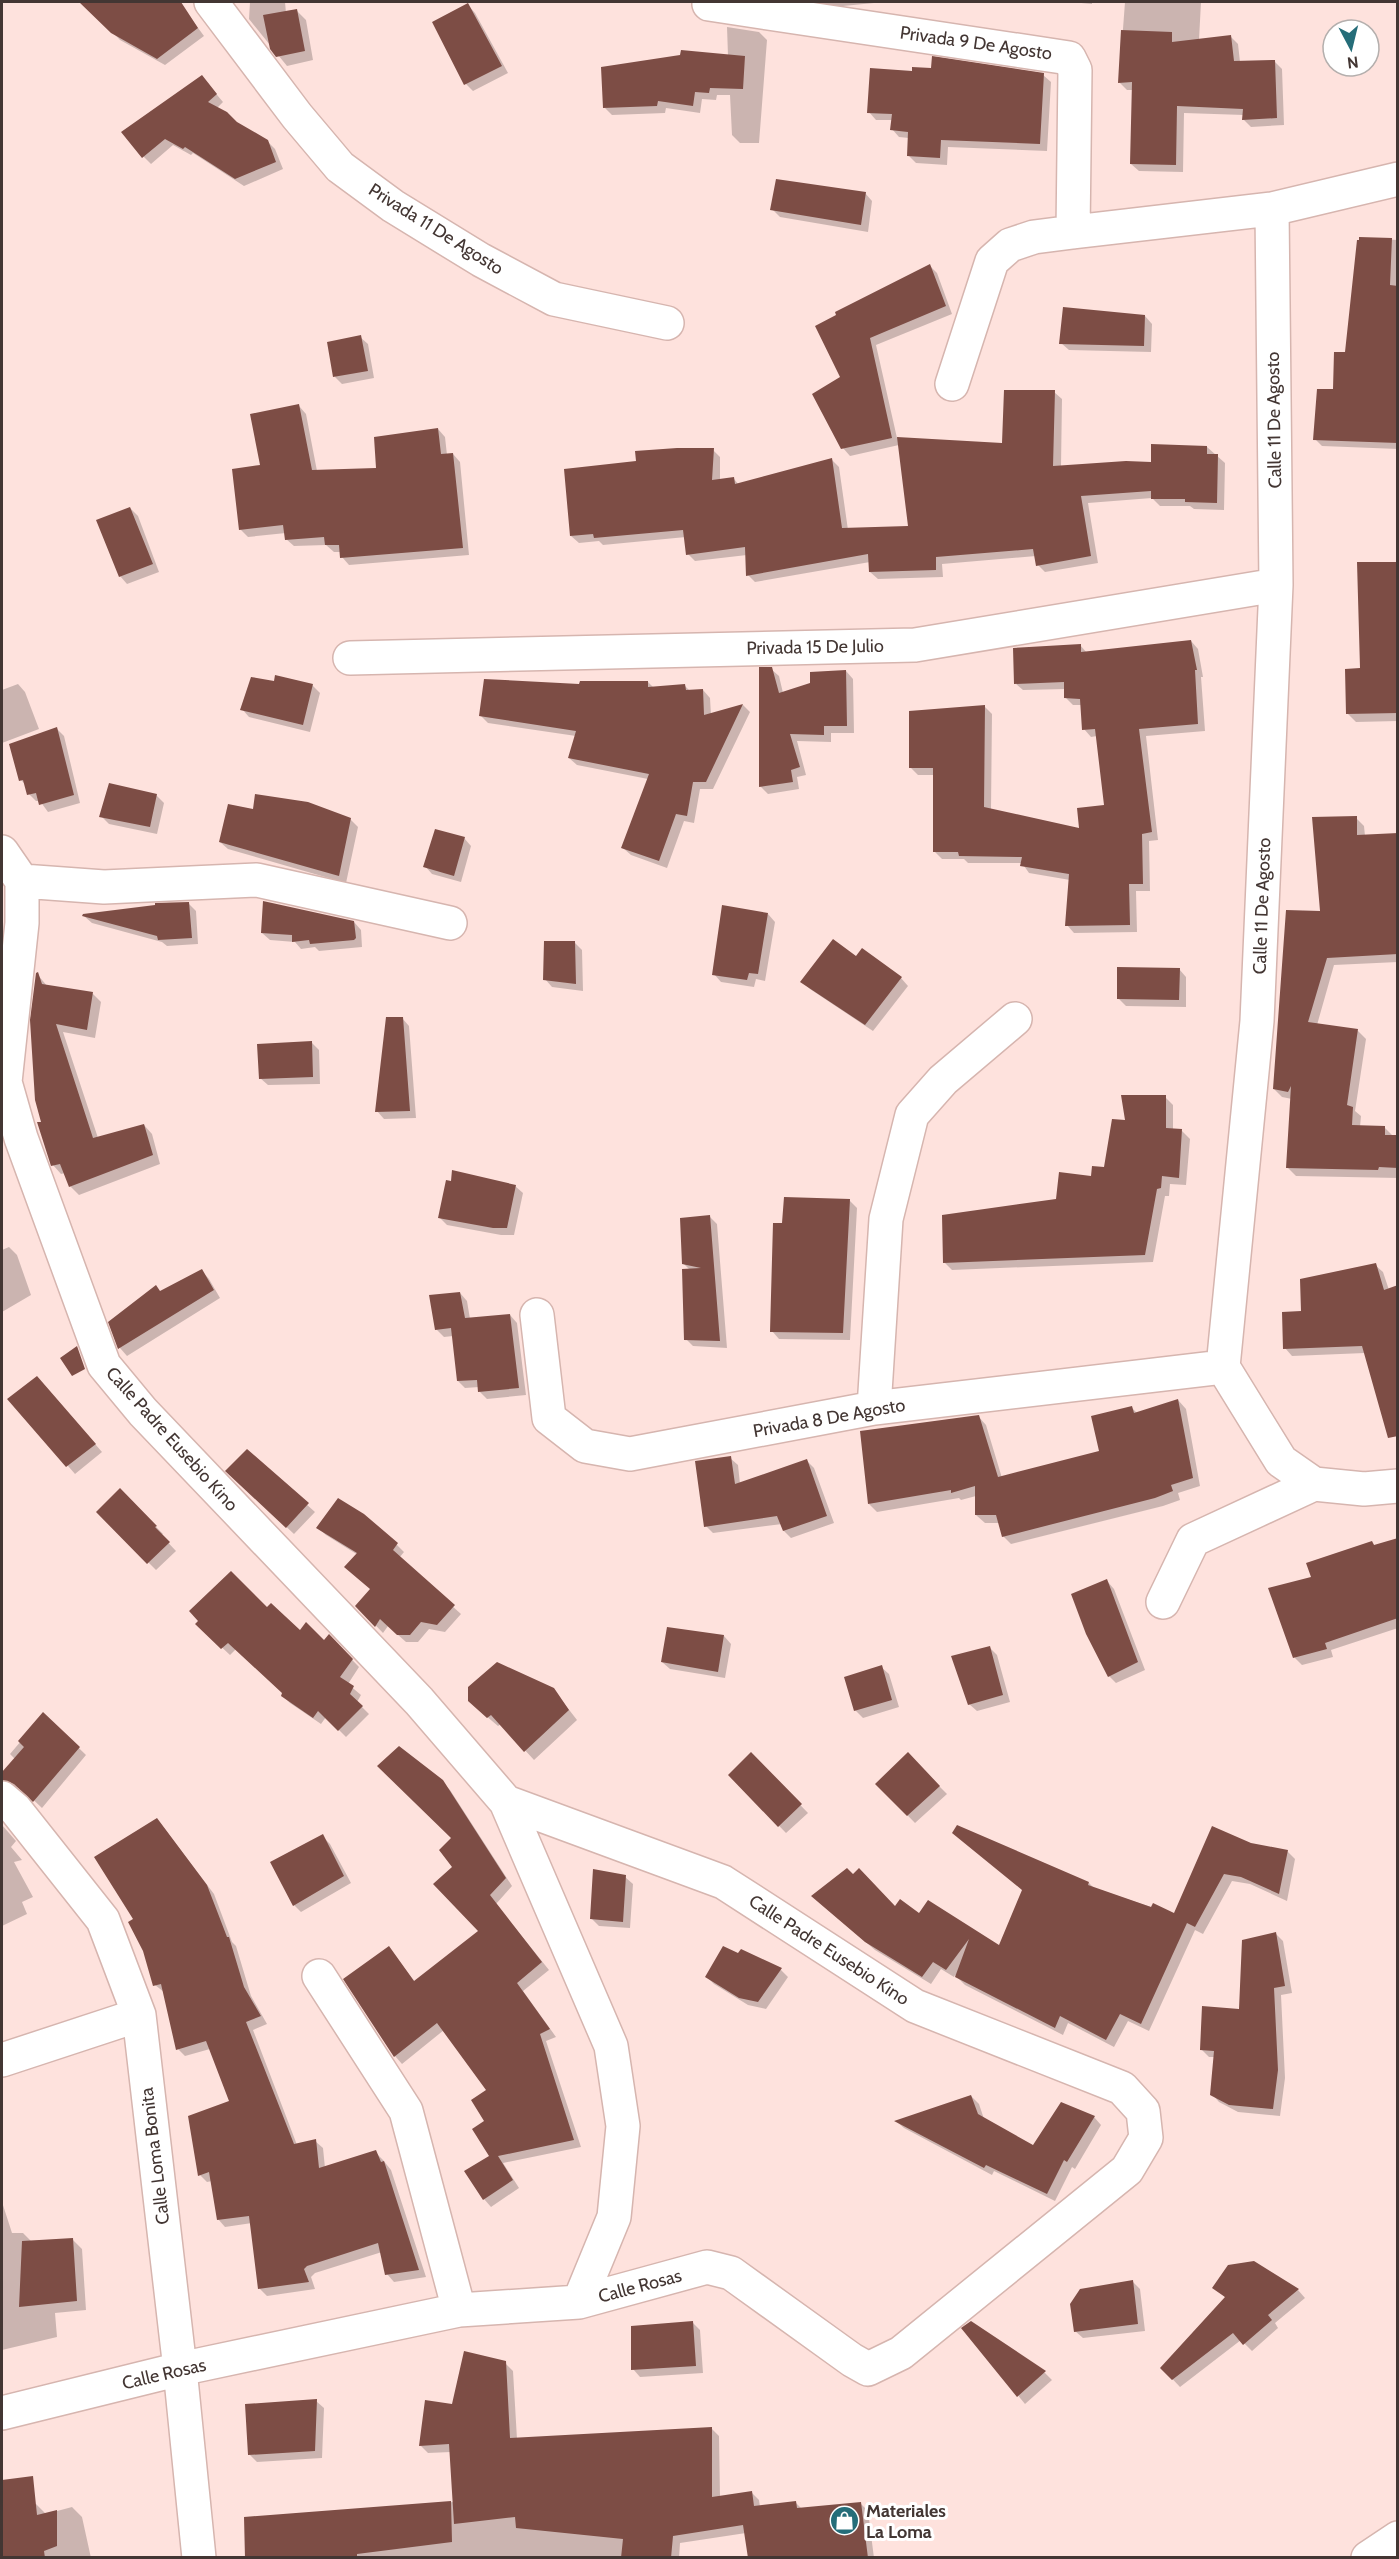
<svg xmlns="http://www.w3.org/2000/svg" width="1399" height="2559" viewBox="0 0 1399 2559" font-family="Cabin,sans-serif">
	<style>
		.shadow { fill: #0003 }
		.building { fill: #7d4d45 }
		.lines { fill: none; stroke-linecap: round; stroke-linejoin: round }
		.minor-casing { stroke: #d6b5af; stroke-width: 36 }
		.minor { stroke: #fff; stroke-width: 33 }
		.labels { text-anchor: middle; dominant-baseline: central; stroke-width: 6; stroke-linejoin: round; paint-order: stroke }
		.street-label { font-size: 18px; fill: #433633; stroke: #fff }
		.poi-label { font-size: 18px; font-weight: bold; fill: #433633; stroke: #fff; text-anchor: start }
	</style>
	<rect width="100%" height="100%" fill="#fee2dd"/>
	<path class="shadow" d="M84,2H151L162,13L179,2L204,36L165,65L120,40Z
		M250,2H285L286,13L297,11L306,20L313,60L287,66L249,19Z
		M762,2H874V3L812,9Z
		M1070,2H1092V4Z
		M1125,2H1201L1199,40L1230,36L1238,44L1240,62L1274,61L1282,69L1284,125L1251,127L1243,119L1244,115L1184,113L1183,172L1139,171L1131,164L1133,90H1127L1119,82Z
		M468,5L475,13L508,73L473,91L466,84Z
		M727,27L759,32L767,40L759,143H740L732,135L730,95H717L716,100L702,99L700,113L666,108L665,113L612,115L605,108L728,56Z
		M913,72L1043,75L1051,82L1047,151L948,147L947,165L916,163L908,155L909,138L899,137L892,129L893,120H876L869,112Z
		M202,77L223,102L217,108L237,124L267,141L275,149L283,169L244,186L193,153L191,155L173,145L151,164L143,156Z
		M865,193L872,201L868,232L780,217L772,209Z
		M1361,238L1398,240V449L1322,446L1315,439L1335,390L1346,354Z
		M930,266L937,273L952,314L876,345L897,438L1004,444L1054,392L1062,399L1061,467L1152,464L1207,447L1225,463L1224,510L1194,509L1190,506H1160L1152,498L1088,503L1098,563L1045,572L1038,565L1036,556L942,564L943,577L878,579L870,572V562L755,582L748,575L747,555L695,561L688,554L686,537L603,545L599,541L579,543L571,536L638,462L713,450L720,457V481L734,479L739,485L832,460L839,467L848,530L910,528L899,445L850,456L843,448L842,377L817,327Z
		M1145,316L1152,324L1151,352L1069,350L1061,343Z
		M360,337L368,344L374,378L342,384L335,377Z
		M299,406L306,414L317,471L378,469L438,429L445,437L447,455L453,454L460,462L469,555L349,565L342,557L341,552H334L326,545L294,546L286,539V533L248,537L240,529L262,466Z
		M130,508L138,516L159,572L127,584L120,576Z
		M1398,563V721L1356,722L1348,714Z
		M1191,641L1198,649L1203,677H1201L1205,731L1146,736L1158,840L1149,841L1150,891H1136L1137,932L1074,933L1067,925L1070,880L1029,873L1022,863H968L964,859H942L934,851L935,775H918L911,768L984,706L992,714L991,810L1081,830L1105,806L1097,736L1091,737L1084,729L1082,705H1073L1066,698V689L1023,690L1015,683L1080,645L1087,653Z
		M771,669L779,676L783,693L846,671L853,679L854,733H831V742L797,741L806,775L797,777L799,789L768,794L760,786Z
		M648,682L654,688L685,686L690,691L703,690L710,698L711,715L743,705L750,712L713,789H700L694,823L684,821L667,868L631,855L623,848L648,779L577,765L569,758L576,736L488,723L481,716L581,685Z
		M18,684L25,692L39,729L2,743V690Z
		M312,685L320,693L310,732L249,717L242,709Z
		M56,728L64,736L80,803L48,812L40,801H36L29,794L27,786L21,780Z
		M156,795L164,803L157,834L109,824L101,816Z
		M254,810L350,819L358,827L346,883L228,849L220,842Z
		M1356,818L1364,826L1365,836L1398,835V962L1334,965L1317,1025L1358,1031L1366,1039L1355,1111L1361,1116L1360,1127H1384L1392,1135L1398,1137V1178L1296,1176L1288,1168L1292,1099L1282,1097L1274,1089L1322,913Z
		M464,838L471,846L461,882L432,874L425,866Z
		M188,903L196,911L198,944L167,946L162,942L92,923L84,916Z
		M768,914L775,922L765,981L756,979L754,987L721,982L714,974Z
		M354,922L361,930L362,947L319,951L315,947L301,949L295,942L270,940L262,933Z
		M574,942L582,950L583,991L552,987L545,979Z
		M856,958L901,978L908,986L873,1031L810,989L802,982Z
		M1179,969L1186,977V1007L1126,1006L1119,999Z
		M37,974L48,987L93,994L101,1002L95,1038L63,1032L98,1138L144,1125L152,1134L160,1164L79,1195L70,1186L65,1173L61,1174L53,1165L43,1123Z
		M402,1018L409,1026L416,1118L384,1119L377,1111Z
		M311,1042L319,1050L320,1084L268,1085L260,1078Z
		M1165,1097L1173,1105V1130L1182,1131L1190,1139L1186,1185L1170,1184L1169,1196H1165L1153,1262L952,1270L944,1262L1057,1201L1105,1169L1127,1122Z
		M515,1186L523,1193L514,1235H501L447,1225L439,1217Z
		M849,1200L857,1208L850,1340L779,1339L772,1331Z
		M710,1217L717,1224L727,1348L693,1346L686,1339L690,1270L683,1263Z
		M9,1247L17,1255L31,1295L2,1312V1250Z
		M1375,1265L1383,1272L1389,1290L1365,1353L1292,1356L1285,1348L1302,1313Z
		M202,1271L209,1279L220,1298L127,1356L120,1348L110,1322L161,1292Z
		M460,1293L467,1301L470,1319L510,1315L517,1323L526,1395L487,1399L480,1392L479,1387L465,1388L458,1381L453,1336L444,1337L436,1329Z
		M45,1386L102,1452L75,1474L10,1399Z
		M1178,1400L1186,1409L1200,1486L1178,1493L1180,1500L1163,1506L1011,1544L1003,1536L1000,1523H985L976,1515V1496L961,1500L959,1498L877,1512L869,1504L978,1416L986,1425L1002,1478L1101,1452L1131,1407L1137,1413Z
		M247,1451L315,1512L294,1534L227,1471Z
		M730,1458L738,1465L740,1484L806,1460L814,1468L834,1523L791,1538L784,1531L782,1524L713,1533L706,1526Z
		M120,1490L163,1534L161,1535L176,1551L156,1570L98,1512Z
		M318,1528L397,1545L404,1552L399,1558L461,1614L445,1632L429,1629L418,1642H406L388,1626L383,1633L357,1606L372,1590L358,1555L326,1535Z
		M1398,1539V1628L1331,1650L1333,1657L1302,1665L1295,1658L1312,1578L1372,1543L1375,1546Z
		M1107,1581L1114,1589L1145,1670L1116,1683L1109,1676Z
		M267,1609L300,1633L324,1642L329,1636L359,1667L348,1684L361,1695L357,1702L369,1714L346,1737L326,1717L321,1724L290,1703L283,1696L284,1694L236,1649L230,1655L197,1624Z
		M724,1636L731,1644L725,1678L670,1669L662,1662Z
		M989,1647L997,1655L1010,1702L977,1711L969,1704Z
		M881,1667L889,1674L899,1707L863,1718L855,1710Z
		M553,1689L577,1720L534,1760L501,1724L498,1726L479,1710Z
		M44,1714L86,1755L42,1808L23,1790L13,1786L2,1788V1775L15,1759L10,1754Z
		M751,1754L808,1813L786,1833L730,1775Z
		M908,1755L947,1794L915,1823L877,1784Z
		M442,1782L450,1790L512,1886L496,1904L549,1970L523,1991L556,2037L546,2041L581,2147L503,2163L519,2188L491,2207L484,2199L491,2157L487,2121L488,2090L444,2030L402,2064L395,2056L345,1979L389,1948L415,1982L481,1932L454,1867L453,1838Z
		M2,1825L16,1841L11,1847L22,1860L14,1862L33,1897L22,1902L27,1914L2,1926Z
		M164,1828L214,1894L232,1942L236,1946L251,1996L267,2024L253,2030L297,2145L315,2141L323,2148L325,2168L375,2152L383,2160L391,2170L426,2277L394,2282L387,2274L382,2252L315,2273L311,2277L315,2289L267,2296L260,2289L252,2223L225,2227L218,2219L212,2181L207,2182L200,2175L230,2102L210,2049L185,2056L178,2049L164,1992L155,1985L135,1920Z
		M322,1836L330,1844L351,1883L301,1912L294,1905Z
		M1251,1845L1287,1851L1295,1859L1287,1901L1250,1884L1232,1881L1203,1934L1195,1930L1149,2031L1128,2021L1114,2047L1068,2023L1063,2035L965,1985L955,1975L954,1977L941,1969L931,1984L875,1950L821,1904L895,1908L999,1948L1089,1883L1094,1888L1175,1915Z
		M625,1877L633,1884L630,1928L599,1926L592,1919Z
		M1276,1934L1283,1941L1292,1993L1281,1995L1285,2078L1280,2116L1238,2112L1219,2102L1212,2094L1215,2057H1209L1201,2049L1240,2010Z
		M741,1951L781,1970L788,1977L766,2009L748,2005L714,1984L707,1977L739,1955Z
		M971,2096L979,2104L984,2119L1033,2147L1094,2117L1101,2125L1075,2169L1072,2167L1055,2201L994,2171L992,2175L904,2128L897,2122Z
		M2,2202L12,2233H23L32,2242L73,2240L82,2249L86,2310L55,2313L57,2337L2,2350Z
		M1254,2262L1298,2290L1305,2298L1275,2323L1278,2328L1252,2351L1241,2340L1180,2387L1162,2368L1226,2298L1214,2287Z
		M1133,2282L1140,2289L1145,2331L1083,2338L1075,2331Z
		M693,2323L700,2330L703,2373L640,2377L633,2369Z
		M971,2323L1045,2373L1052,2380L1025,2404L963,2329Z
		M505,2363L513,2371L517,2439L712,2429L719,2436L720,2497L751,2492L759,2500L760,2507L795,2502L802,2509L860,2503L868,2511L874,2558H751L746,2533L680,2543L679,2558H247L245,2518L454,2502L451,2452L428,2453L420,2445L453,2405Z
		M316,2401L324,2408L322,2458L257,2462L249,2454Z
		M36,2504L46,2514L72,2507L82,2517L91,2558H2V2509Z"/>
	<path class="building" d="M79,2H181L198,28L157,59L111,33Z
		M468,3L502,66L464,85L432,22Z
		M297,9L305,51L276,57L270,49L263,15Z
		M1121,30L1172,32V42L1231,35L1234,61L1275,60L1277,118L1242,120L1243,109L1177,106L1176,165L1130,164L1132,82L1118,83Z
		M681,50L745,56L743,89L710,88L709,93L695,92L693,106L658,101L657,106L603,108L601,67L680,55Z
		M932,56L1044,73L1040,144L941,140L940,158L907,156L908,132L890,130L892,114L867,113L870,68L912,71V67L931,68Z
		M202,75L217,94L208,102L227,112L237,122L268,140L276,162L235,179L185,147L183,149L165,139L142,158L121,132Z
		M776,179L866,192L861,225L770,210Z
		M1359,237L1392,238L1390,285L1398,286V443L1313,440L1317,389H1333L1334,352H1345L1357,240H1359Z
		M930,264L946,306L870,338L892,438L841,449L812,394L840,377L815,326L836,315L835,312Z
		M1063,307L1145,315L1144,346L1059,344Z
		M361,335L368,371L333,377L327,342Z
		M1004,390H1055L1053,466L1126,461L1151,462V444L1207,446V454H1218L1217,503L1185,502V499H1151V491L1081,496L1091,556L1036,566L1033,549L936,557V570L869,572L868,554L746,576L745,547L686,555L683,530L594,538L593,534L570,536L564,469L636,461L635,451L677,448H714L712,480L734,477L735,484L832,458L842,528L908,526L897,437L1002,443Z
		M299,404L312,470L376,468L374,437L438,428L441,454L453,453L463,548L340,558L339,545H325L324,537L285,540L283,525L239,530L232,469L260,465L250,414Z
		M130,507L153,564L119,577L96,520Z
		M1357,562H1398V713L1346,714L1345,669L1360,668Z
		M1191,640L1197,670H1195L1198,724L1139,729L1152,832L1142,834L1143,884H1129L1130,925L1065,926L1069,874L1020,866L1022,857L959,856L958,852H933V768H909V711L985,705L984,807L1079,828L1077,808L1104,805L1095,729L1082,730L1080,699L1064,698V682L1014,684L1013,648L1081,644V652Z
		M759,667H772L779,693L810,683V672L846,670L847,726H824V735L790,734L800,767L791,770L793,782L759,787Z
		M275,675L313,684L303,725L240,710L251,677L274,681Z
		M484,679L579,684L580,681H648V687L685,684L686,690L703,689L704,715L743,704L706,782H693L687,816L676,814L659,861L621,848L649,774L568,758L576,731L479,716Z
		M57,727L74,795L39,805L36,793L27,795L23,780L19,781L9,744Z
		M109,783L157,794L150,827L99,817Z
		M255,794L308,802L351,818L339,876L219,842L228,804L253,809Z
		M1357,816V835L1398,833V954L1327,958L1308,1022L1358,1029L1347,1105L1353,1107L1352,1125L1385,1126V1135H1398V1168L1379,1167L1378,1170L1286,1168L1291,1086L1288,1092L1273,1089L1286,910L1320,911L1312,817Z
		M435,829L465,837L454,876L423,867Z
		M263,901L354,921L356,938L354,940L310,944L309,940L292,942V935L261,933Z
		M189,902L192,938L158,940L157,936L82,916L83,914L155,905V903Z
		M722,905L768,913L758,974L749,973L747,980L712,975Z
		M833,939L856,956L862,948L902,977L865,1025L800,982Z
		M544,941H575L576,984L543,980Z
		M1117,967L1180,968L1179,1000L1117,999Z
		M38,972L42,984L93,992L87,1030L56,1024L93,1138L144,1124L153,1155L69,1187L60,1164L51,1166L37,1122H41L35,1100L30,1020L36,973Z
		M386,1017H403L410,1111L375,1112Z
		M312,1041L313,1077L259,1079L257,1044Z
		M1121,1095H1166V1128L1182,1129L1179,1178L1162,1176L1161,1188L1157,1189L1145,1255L943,1263L942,1215L1056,1199L1059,1172L1091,1176L1092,1166L1104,1167L1112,1119L1125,1120Z
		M452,1170L516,1185L507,1228H493L438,1218L446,1180L451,1181Z
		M784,1197L850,1199L843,1333L770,1332L773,1223H782Z
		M710,1215L720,1341L684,1340L682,1269L701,1268L682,1264L680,1218Z
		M1376,1263L1384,1290L1398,1285V1436L1388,1438L1362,1346L1283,1349L1282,1312L1301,1311L1300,1279Z
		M202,1269L214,1290L118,1349L108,1322L156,1285L160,1291Z
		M460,1292L465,1318L510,1314L519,1388L478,1392L477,1380L457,1381L451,1328L435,1330L429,1295Z
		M77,1346L85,1369L72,1376L60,1358Z
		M37,1376L96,1444L66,1467L7,1399Z
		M1178,1399L1193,1478L1171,1485L1173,1491L1155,1498L1002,1537L996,1515H975V1486L951,1493V1490L868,1504L860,1431L979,1415L998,1477L1099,1451L1091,1416L1132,1406L1134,1413Z
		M247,1449L309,1503L286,1528L225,1471Z
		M731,1456L735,1484L807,1459L827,1516L783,1531L777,1516L704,1527L695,1461Z
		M120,1488L157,1526L155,1527L170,1542L147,1564L96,1512Z
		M338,1498L364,1514L398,1543L393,1550L455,1605L437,1625L421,1622L410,1635H397L380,1619L375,1627L355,1606L370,1589L344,1567L357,1553L316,1528Z
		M1398,1538V1618L1325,1643L1327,1649L1293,1658L1268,1588L1311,1577L1306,1563L1372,1541L1374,1545Z
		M231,1571L267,1607L271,1603L300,1630L306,1622L324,1640L329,1634L353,1659L340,1677L354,1686L350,1694L363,1706L338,1731L318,1711L313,1718L281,1696L282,1693L228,1643L221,1649L195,1624L198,1621L189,1611Z
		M1107,1579L1138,1662L1108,1677L1086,1634L1071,1594Z
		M667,1627L724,1635L718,1672L661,1662Z
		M990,1646L1003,1695L968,1705L951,1656Z
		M497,1662L554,1688L569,1710L524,1752L491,1715L487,1718L468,1701V1687Z
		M882,1665L892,1700L854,1711L844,1677Z
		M43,1712L80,1747L33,1802L14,1784L2,1780V1772L24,1747L18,1741Z
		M399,1746L443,1780L506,1878L490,1895L542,1962L517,1983L550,2029L540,2034L574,2140L498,2156L513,2180L483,2200L464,2171L489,2156L472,2129L484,2121L471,2100L486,2090L437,2023L394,2057L343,1979L389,1946L414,1981L478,1931L433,1884L452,1867L439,1850L451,1838L377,1766Z
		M751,1752L802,1804L778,1827L728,1775Z
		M908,1752L940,1786L907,1816L875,1784Z
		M157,1818L207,1885L227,1937H229L244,1987L261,2016L246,2022L294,2144L316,2139L319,2168L376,2150L381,2162L384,2161L419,2270L385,2275L378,2243L307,2266L304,2269L309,2282L258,2289L249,2216L217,2220L209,2172L198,2176L188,2116L229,2101L206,2041L176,2050L161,1984L153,1986L143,1951L128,1922L133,1919L94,1857Z
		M957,1825L1089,1882L1088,1885L1151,1907L1153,1903L1174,1913L1212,1826L1251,1843L1288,1850L1279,1894L1241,1877L1224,1874L1195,1927L1187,1923L1141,2024L1120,2014L1106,2040L1060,2016L1055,2028L955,1977L969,1939L946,1970L933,1962L922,1977L865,1942L811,1896L847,1868L853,1874L859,1868L895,1906L900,1899L919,1913L928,1900L999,1945L1022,1890L952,1833Z
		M323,1834L344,1876L293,1906L270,1862Z
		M593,1869L626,1875L623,1922L590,1919Z
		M1276,1932L1285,1986L1274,1988L1278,2070L1273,2109L1229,2105L1210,2095L1214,2051L1200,2050L1202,2006L1239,2009L1242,1940Z
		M723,1946L738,1953L741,1949L782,1968L758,2002L739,1998L705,1977Z
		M971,2095L978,2114L1033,2145L1061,2102L1095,2116L1067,2162L1064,2160L1047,2194L986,2165L984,2168L894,2121Z
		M73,2238L77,2301L19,2307L22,2241Z
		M1254,2261L1299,2289L1268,2315L1272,2320L1243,2345L1233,2333L1172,2380L1160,2368L1225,2297L1212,2288L1228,2265Z
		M1133,2280L1138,2324L1074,2332L1070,2304L1080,2289Z
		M693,2321L696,2366L631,2370V2326Z
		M971,2321L1046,2371L1017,2397L961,2328Z
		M464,2351L506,2361L510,2438L712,2427V2497L752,2491L754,2506L796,2501L797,2508L861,2502L868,2558H748L743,2525L673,2536L671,2558H621L623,2539L516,2528L515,2517L454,2524L449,2444L419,2446L425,2400L452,2404Z
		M317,2399L315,2451L248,2455L245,2404Z
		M33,2476L37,2515L57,2510V2546L44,2551L45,2558H2V2480Z
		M451,2501L452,2542L357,2554V2558H245L244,2517Z"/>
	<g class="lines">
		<defs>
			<path id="minor" d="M211,2L297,116L340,167L393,206L481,260L554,299L667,323
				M709,4L1069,58L1075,70L1073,232
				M1272,209L1276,585L1257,1021L1223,1367L1281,1461L1314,1484L1364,1489L1398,1486
				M952,384L992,261L1010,245L1034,237L1073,232L1272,209L1398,179
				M350,658L915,645L1276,585
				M2,852L22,881V923L5,1082L21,1138L104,1365L143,1412L419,1701L506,1802L611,2046L623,2126L614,2217L579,2302
				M22,881L104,887L257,880L450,923
				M537,1315L549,1418L585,1446L630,1454L874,1408L1223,1367
				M874,1408L886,1219L912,1115L943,1080L1015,1019
				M1163,1602L1193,1540L1314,1484
				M2,1798L15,1809L103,1920L139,2015L180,2369L199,2558
				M319,1976L406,2111L459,2310
				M2,2060L139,2015
				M2,2413L180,2369L459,2310L579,2302L707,2267L731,2273L852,2360L868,2369L901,2353L1127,2170L1146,2138L1143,2111L1122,2088L915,2006L723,1882L506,1802
				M1368,2558L1398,2538"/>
		</defs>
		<use href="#minor" class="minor-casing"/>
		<use href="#minor" class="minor"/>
	</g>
	<defs>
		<symbol id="shop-disc" viewBox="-11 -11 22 22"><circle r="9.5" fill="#256d79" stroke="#fff"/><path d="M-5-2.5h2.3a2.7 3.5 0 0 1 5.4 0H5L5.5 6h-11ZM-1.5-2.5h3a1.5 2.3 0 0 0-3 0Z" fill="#fff"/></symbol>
	</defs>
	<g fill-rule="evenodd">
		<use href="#shop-disc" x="828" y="2504" width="33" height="33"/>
	</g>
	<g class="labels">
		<g class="street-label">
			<text transform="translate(976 43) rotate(8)">Privada 9 De Agosto</text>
			<text transform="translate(436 229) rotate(32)">Privada 11 De Agosto</text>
			<text transform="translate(1274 420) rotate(-91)">Calle 11 De Agosto</text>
			<text transform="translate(815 647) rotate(-1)">Privada 15 De Julio</text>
			<text transform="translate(1262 906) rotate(-88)">Calle 11 De Agosto</text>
			<text transform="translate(829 1418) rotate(-10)">Privada 8 De Agosto</text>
			<text transform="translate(172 1439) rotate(48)">Calle Padre Eusebio Kino</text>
			<text transform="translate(829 1950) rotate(33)">Calle Padre Eusebio Kino</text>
			<text transform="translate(155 2156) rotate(-97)">Calle Loma Bonita</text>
			<text transform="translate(640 2286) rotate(-15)">Calle Rosas</text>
			<text transform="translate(164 2374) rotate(-13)">Calle Rosas</text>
		</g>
		<g class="poi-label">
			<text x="866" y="2511">Materiales<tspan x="866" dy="21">La Loma</tspan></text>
		</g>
	</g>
	<rect width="1399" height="2559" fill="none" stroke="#433633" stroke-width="6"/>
	<g transform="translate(1351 48) rotate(173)"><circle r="28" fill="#ffffff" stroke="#b4afad" stroke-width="1.5"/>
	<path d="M0-4.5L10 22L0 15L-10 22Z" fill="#256d79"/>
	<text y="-9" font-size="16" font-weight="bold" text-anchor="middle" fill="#433633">N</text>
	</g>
</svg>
